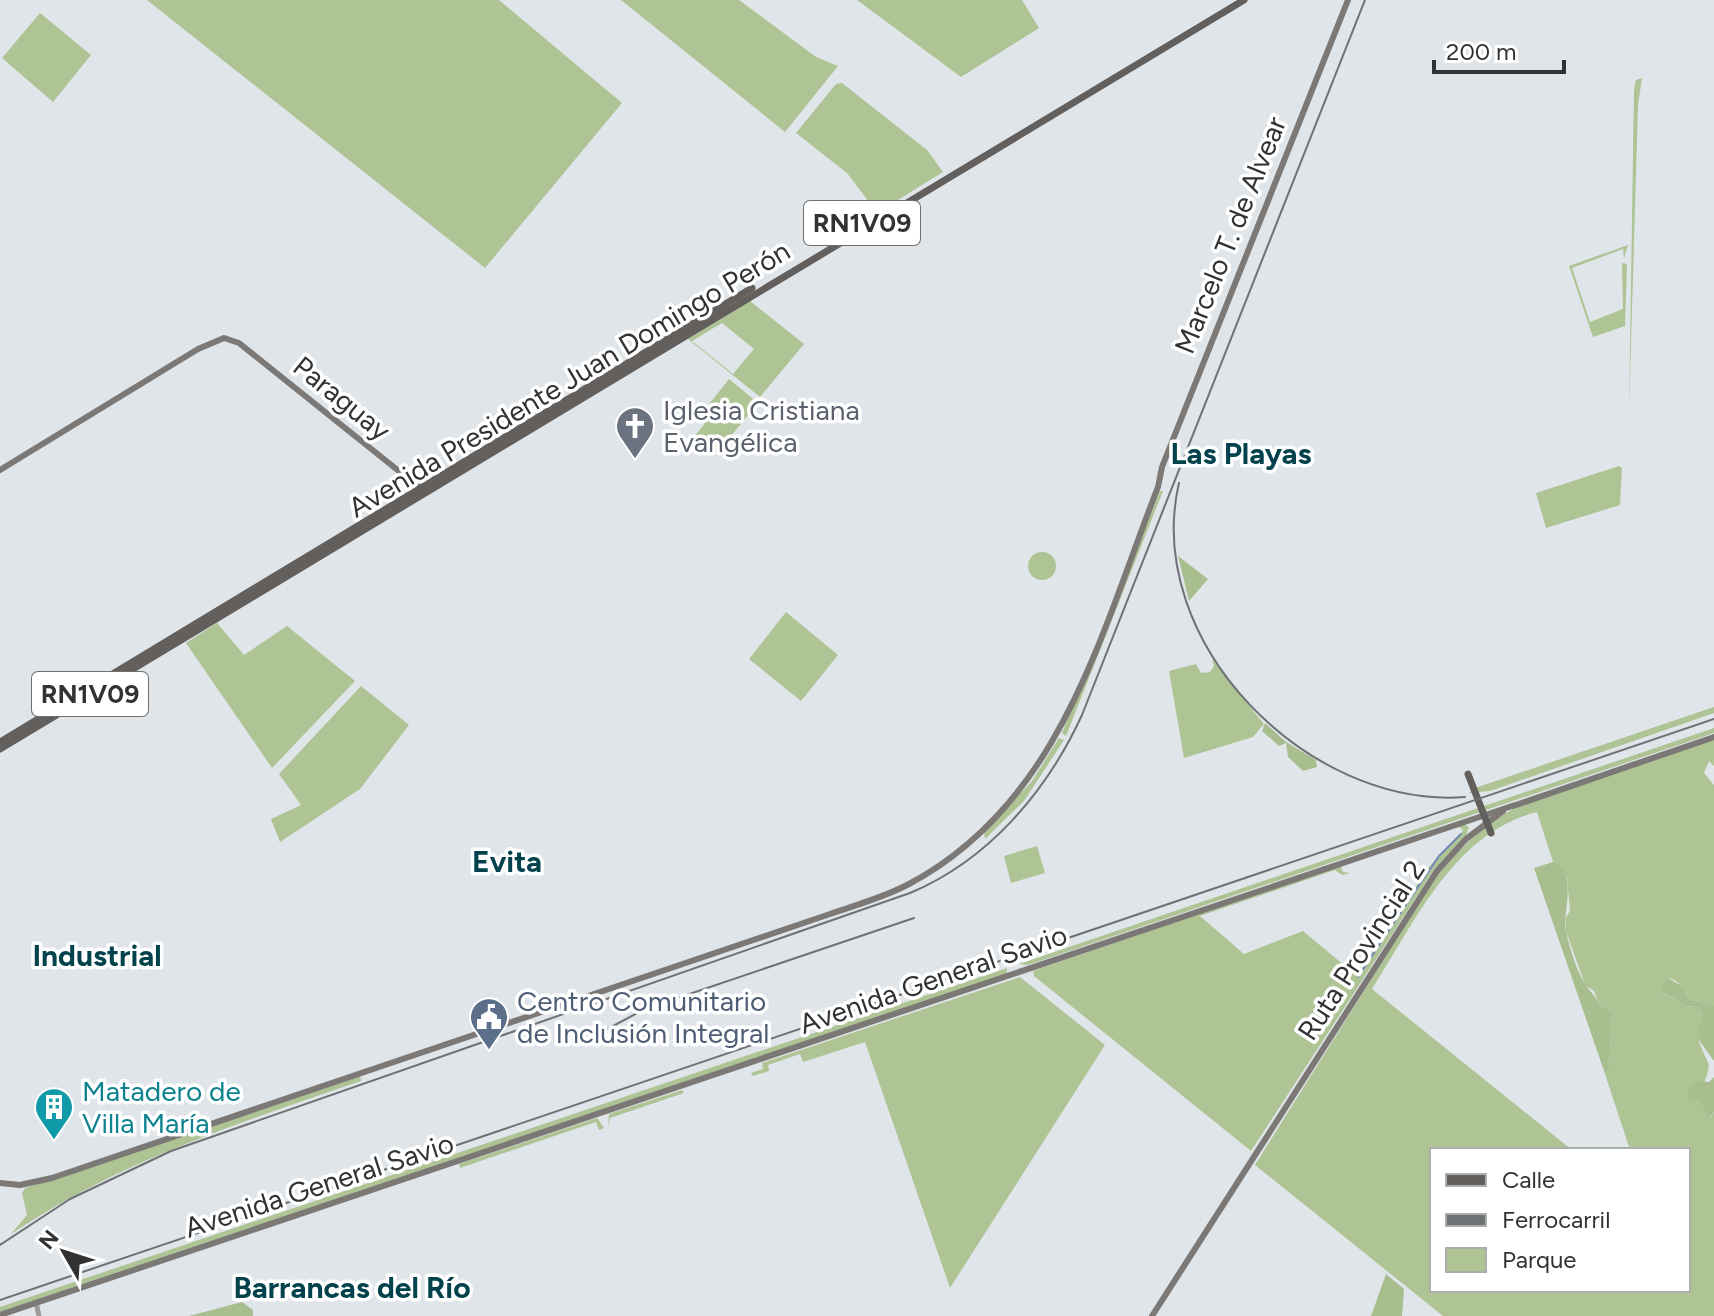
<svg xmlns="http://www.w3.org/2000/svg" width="1714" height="1316" viewBox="0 0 1714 1316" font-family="Figtree,sans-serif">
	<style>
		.green { fill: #aec495; fill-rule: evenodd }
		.forest { fill: #a8be8e }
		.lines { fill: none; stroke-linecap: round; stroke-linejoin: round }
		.stream { stroke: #718ab5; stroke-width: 2 }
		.tertiary { stroke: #9e9b9a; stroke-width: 5 }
		.secondary { stroke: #7b7876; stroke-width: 6 }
		.primary { stroke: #635f5d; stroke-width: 7 }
		.rail { stroke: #6f7274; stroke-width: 2 }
		.labels { text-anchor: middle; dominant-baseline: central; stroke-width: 7; stroke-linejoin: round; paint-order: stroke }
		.shield { fill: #fff; stroke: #6e7070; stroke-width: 2 }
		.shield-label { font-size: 26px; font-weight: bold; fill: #303233 }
		.street-label { font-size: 28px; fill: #303233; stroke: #fff }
		.worship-label { font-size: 28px; fill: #5b616d; stroke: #fff; text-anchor: start }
		.service-label { font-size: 28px; fill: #4e5e75; stroke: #fff; text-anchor: start }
		.culture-label { font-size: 28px; fill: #0d838f; stroke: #fff; text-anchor: start }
		.neighbourhood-label { font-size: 30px; font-weight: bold; fill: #02424d; stroke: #fff }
	</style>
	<rect width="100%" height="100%" fill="#e0e5e9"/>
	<path class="green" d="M147,0H499L622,103L485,268Z
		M621,0H739L816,57L838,66L785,132Z
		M857,0H1022L1039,28L961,77Z
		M40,13L91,55L53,102L2,58Z
		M1642,78L1638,105L1629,413L1634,89L1636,80Z
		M842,83L927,150L943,172L880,211L869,202L847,173L796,133L836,84Z
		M1628,245L1624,258L1623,249L1572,268L1590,322L1623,309L1622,263L1627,264L1625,326L1593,337L1569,266Z
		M750,301L804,344L760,397L688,339ZM722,323L754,349L733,374L692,341Z
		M729,379L758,403L717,453L695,436L705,423L698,418Z
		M1619,466L1622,468L1620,505L1546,528L1536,493Z
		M1160,491H1163L1066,736L1062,733Z
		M1028 566a14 14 0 1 1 28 0a14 14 0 1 1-28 0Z
		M786,612L838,655L801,701L749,659Z
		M217,623L244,655L287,626L355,681L272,768L186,643Z
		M1212,659L1264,724L1253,737L1184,758L1169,671L1196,664L1201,673L1210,672L1214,666Z
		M361,686L409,725L360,789L280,842L271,819L301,805L279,774Z
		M1714,707V713L1490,791L1469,793L1475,788Z
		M1714,728V733L1028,965L1019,964Z
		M1059,738L1064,740L1024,801L985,839L984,832L1032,781Z
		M1714,739V766L1709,761L1704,773L1714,785V1005L1690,1000C1684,989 1679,979 1666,978L1662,994L1675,998L1683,1006L1697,1007L1702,1015L1697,1036C1710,1075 1714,1053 1699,1099L1710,1118L1714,1112V1316H1443L1255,1165L1434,879C1460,848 1485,822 1523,804ZM1537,812L1553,862L1567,878L1570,911L1566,917V931L1585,985L1594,991L1599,1005L1612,1011L1609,1070L1603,1068L1630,1150H1688V1290H1432V1150H1572L1372,989C1415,922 1454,833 1537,812Z
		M1464,824L1469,827L1466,835L1434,870L1251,1151L1034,976L1033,971L1367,856L1341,867L1343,872L1350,873L1342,875L1335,870L1200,916L1244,954L1303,931L1357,976L1428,868L1462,832L1463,829L1458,827Z
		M1037,846L1045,873L1011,883L1004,856Z
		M1007,968V974L0,1312V1307Z
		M1020,977L1105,1045L950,1288L865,1042L803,1062L800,1054L768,1065L769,1071L753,1076L751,1073L763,1069L762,1063Z
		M360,1075L361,1081C237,1124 121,1160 11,1234L27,1215L22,1193L25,1188Z
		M682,1090L684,1093L610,1118L608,1127L609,1114Z
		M597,1118L604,1128L599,1130L596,1122L460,1168L459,1164Z"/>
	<path class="forest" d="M1178,556L1208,579L1189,601Z
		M1265,723L1286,742L1316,760L1317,767L1303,771L1288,757L1286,743L1279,746L1262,731Z
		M1553,862C1579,875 1562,910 1566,931C1569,945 1577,973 1586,985C1591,993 1596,996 1599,1005L1612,1011L1609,1071L1603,1068L1534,868Z
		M1666,977L1682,986L1690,1000L1714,1005V1061L1696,1036L1702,1015L1697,1007L1683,1006L1675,998L1661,993Z
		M1714,1077V1112L1709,1118L1699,1100H1689L1687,1092L1696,1081L1709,1082Z
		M1386,1274L1404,1289L1402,1316H1371Z
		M242,1302L253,1310V1316H189Z"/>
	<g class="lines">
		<path class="stream" d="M1405,906L1439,856L1461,834
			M1358,977L1401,912"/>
		<path class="tertiary" d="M36,1302L39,1316"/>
		<path class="secondary" d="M0,470L198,349L224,338L239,343L420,488
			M1513,806L1714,737
			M0,1183L20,1185L52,1178L830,914C856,905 885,897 909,884C1061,803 1100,635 1158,487L1162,467L1348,0
			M0,1315L1515,805
			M1152,1316L1437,871L1466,839L1503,811"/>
		<path class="primary" d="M0,742L752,288
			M0,749L1244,0
			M1468,774L1491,833"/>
		<path class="rail" d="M1179,483C1142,642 1308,809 1465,797
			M579,1044L645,1009L914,918
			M0,1245L70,1199L171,1151L910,893C989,860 1047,791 1082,715L1365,0
			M0,1300L1714,719"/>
	</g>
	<defs>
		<symbol id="church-pin" viewBox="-11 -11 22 30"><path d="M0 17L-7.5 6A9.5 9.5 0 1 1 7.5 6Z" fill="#6b7280" stroke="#fff"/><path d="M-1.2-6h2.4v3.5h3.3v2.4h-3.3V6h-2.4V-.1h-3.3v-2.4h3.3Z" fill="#fff"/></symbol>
		<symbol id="civic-pin" viewBox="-11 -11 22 30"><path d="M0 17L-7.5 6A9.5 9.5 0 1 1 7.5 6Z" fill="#5c6f8a" stroke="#fff"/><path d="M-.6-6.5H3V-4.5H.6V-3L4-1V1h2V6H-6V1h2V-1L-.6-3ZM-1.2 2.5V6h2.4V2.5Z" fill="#fff"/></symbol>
		<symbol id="building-pin" viewBox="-11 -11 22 30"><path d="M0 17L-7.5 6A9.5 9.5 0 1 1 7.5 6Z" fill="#0f9aa8" stroke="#fff"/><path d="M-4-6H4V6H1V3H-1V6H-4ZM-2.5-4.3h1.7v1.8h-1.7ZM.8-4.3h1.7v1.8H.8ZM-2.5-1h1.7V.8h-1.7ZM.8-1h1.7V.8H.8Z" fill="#fff"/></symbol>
	</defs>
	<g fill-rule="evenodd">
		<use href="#church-pin" x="613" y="404" width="44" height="60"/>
		<use href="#civic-pin" x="467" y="995" width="44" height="60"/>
		<use href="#building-pin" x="32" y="1085" width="44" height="60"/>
	</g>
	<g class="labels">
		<g class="shield">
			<rect x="804" y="201" width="116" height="44" rx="6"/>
			<rect x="32" y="672" width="116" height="44" rx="6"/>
		</g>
		<g class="shield-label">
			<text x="862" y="223">RN1V09</text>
			<text x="90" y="694">RN1V09</text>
		</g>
		<g class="street-label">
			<text transform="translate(1230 235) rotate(-68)">Marcelo T. de Alvear</text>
			<text transform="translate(569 379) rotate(-31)">Avenida Presidente Juan Domingo Perón</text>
			<text transform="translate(342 398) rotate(39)">Paraguay</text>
			<text transform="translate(1361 950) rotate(-57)">Ruta Provincial 2</text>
			<text transform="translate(933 979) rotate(-19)">Avenida General Savio</text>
			<text transform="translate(319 1185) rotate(-18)">Avenida General Savio</text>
		</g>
		<g class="worship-label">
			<text x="663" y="410">Iglesia Cristiana<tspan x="663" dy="32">Evangélica</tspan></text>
		</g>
		<g class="service-label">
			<text x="517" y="1001">Centro Comunitario<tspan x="517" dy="32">de Inclusión Integral</tspan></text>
		</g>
		<g class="culture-label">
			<text x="82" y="1091">Matadero de<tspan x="82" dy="32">Villa María</tspan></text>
		</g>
		<g class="neighbourhood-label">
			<text x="1241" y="453">Las Playas</text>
			<text x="507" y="861">Evita</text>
			<text x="97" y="955">Industrial</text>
			<text x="352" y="1287">Barrancas del Río</text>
		</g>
	</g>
	<rect x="1430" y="1148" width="260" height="144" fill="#ffffff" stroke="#acadad" stroke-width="2"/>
	<rect x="1446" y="1174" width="40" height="12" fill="#635f5d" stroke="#acadad" stroke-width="2"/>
	<text x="1502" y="1188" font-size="24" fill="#303233">Calle</text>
	<rect x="1446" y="1214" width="40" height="12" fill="#6f7274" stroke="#acadad" stroke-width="2"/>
	<text x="1502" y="1228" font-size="24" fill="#303233">Ferrocarril</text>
	<rect x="1446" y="1248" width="40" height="24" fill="#aec495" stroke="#acadad" stroke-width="2"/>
	<text x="1502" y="1268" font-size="24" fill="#303233">Parque</text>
	<g transform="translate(64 1252) rotate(309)" stroke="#ffffff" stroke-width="6" paint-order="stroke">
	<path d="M0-6L14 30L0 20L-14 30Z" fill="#303233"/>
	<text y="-12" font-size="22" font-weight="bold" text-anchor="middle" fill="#303233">N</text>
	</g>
	<path d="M1434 60v12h130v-12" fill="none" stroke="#303233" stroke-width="4"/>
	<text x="1446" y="60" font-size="24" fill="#303233" stroke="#ffffff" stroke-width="6" paint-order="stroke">200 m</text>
</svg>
